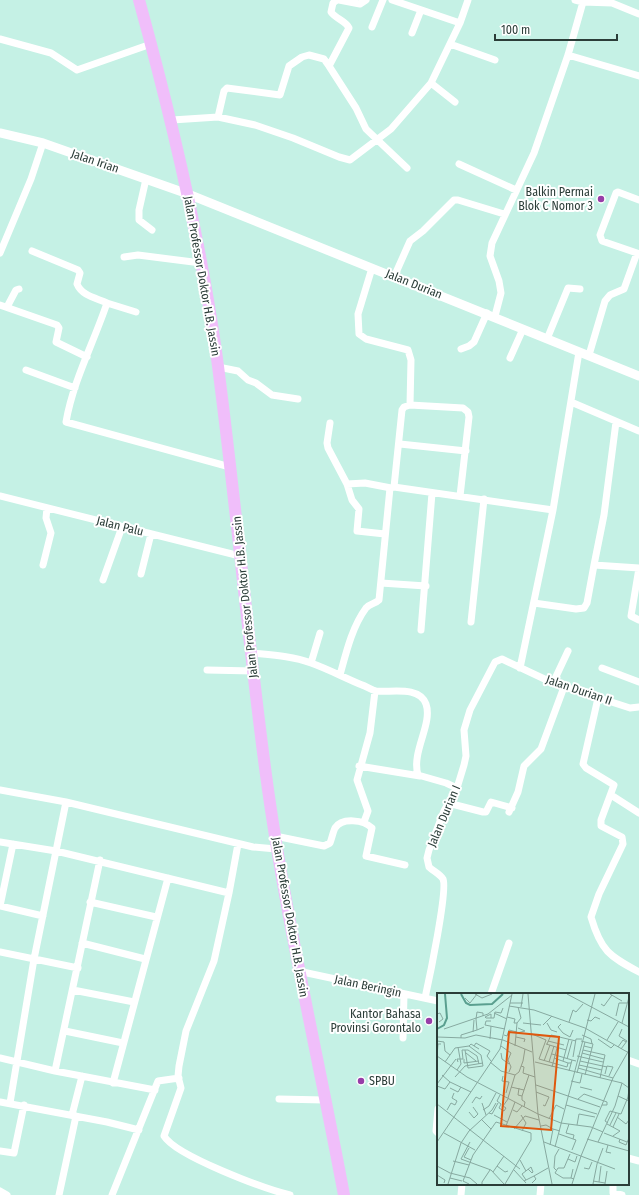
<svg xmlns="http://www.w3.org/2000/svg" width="639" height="1195" viewBox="0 0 639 1195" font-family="'Fira Sans Condensed',sans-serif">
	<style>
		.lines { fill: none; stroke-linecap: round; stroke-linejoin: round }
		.minor { stroke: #fff; stroke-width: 7 }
		.tertiary { stroke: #fff; stroke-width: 9 }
		.trunk { stroke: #f0befa; stroke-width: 12 }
		.poi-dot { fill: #973da8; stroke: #fff; stroke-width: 1.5 }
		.labels { text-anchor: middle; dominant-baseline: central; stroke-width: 4; stroke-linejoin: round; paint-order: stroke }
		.street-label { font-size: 12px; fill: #2b3d38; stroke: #fff }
		.poi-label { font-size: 12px; fill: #2b3d38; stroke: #fff; text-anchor: end }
		.inset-river { fill: none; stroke: #5a9f8f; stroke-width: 2 }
		.inset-road { fill: none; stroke: #87a9a0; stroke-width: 1 }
		.view { fill: #df580e; fill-opacity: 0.15; stroke: #df580e; stroke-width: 2 }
		.inset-edge { fill: none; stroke: #2b3d38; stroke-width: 2 }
	</style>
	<rect width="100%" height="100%" fill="#c5f1e5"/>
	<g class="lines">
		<path class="minor" d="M337,0L333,3L331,12C336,19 346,21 349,28L329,66L356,108L366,129L407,168
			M339,0L360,4L366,0
			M392,0L460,23
			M575,0L583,2L612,3L639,14
			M372,27L383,0
			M412,33L421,10
			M0,39L51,53L77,70L151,44
			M450,44L495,60
			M568,55L639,76
			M431,83L455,102
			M218,117L224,91L227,88L280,95L289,66L302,57L309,55L324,59L329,66
			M172,120L218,117L255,125L293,138L339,157L350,160L391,129L431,83L460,23L468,0
			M459,164L516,190
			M146,179L139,210V220L152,230
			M32,251L78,270L80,273L77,284C82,296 96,298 107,303
			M0,253L31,179L43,143
			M124,257L138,255L201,263
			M372,268L358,314L359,334L366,339L408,350L411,360L410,405
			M394,277L410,241L423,231L454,200H458L504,214
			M0,305L57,325L59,328L56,342L87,357
			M7,307L16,290L19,289
			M136,312L107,303C94,342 73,381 66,422L230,467
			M495,316L501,293L499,281L490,256L492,243L534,153L568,55L583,2
			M547,339L568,288L580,289
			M461,349L469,346L474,342L487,313
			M589,355L605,301L610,295L624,289L637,253L602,241L600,235L616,193L618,192L639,200
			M510,358L523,329
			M218,367L238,371L248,380L256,383L272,395L298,399
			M26,370L75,388
			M571,402L639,431
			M616,422L604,515L594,565L639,568
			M330,423L327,443L328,448L347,484L365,483L391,488
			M400,444L466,451
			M347,484L352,500L359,509L357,531L385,534
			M394,487L402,410L404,407L410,405L463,408L468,412L469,417L460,496
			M0,496L240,556
			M43,565L51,533L46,518L47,508
			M639,568L631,616L639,620
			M141,574L151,534
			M103,580L122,527
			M381,583L426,586
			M534,603L576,609L584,608L587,603L594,565
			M471,622L484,499
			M421,630L432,493
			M251,653C271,655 292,656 311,663C328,669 345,678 362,685C366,686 371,690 376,691C389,693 419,685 426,704C433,724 411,752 418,775L446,783L457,788
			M311,663L320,633
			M520,668L553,510L579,352
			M602,668L639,682
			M207,670L253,671
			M340,675C346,653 352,627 366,608C370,603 375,604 379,600L390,488L394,487L553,510
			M553,683L568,651
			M598,698L583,764L586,768L614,785L601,820V826L622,837L623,844L599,894L591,917C601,951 609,956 639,972
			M359,766L420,776
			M0,790L66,802L253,847L276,849
			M611,795L639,813
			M448,803L483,812H486L491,802L512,808
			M509,812L518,792L524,766L541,749L564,687
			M364,822L368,811L357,780L370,733L375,691
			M275,836L324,846L330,843C332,838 333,832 335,828C342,817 364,820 372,828L366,856L405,865
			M0,842L56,851L229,893L214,961L186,1031L179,1066L178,1076L181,1088L164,1136C176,1156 265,1189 290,1195
			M229,893L238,844
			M90,902L156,917
			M0,906L13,844
			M0,906L43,916
			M82,943L145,959
			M0,952L78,968
			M298,971L438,1001
			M73,990L134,1002
			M491,994L509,943
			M425,998C429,980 448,890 443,879C440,874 433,871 429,867L427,858L429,850L444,811L457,788L464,765L466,756L464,730L470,710L495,662L502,659L553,683L630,708L639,707
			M65,1031L123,1043
			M403,1038L404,994
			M0,1058L55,1071L155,1090
			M628,1060L639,1064
			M55,1071L100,860
			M113,1083L168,878
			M279,1099L324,1100
			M0,1102L107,1122L139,1130
			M10,1103L34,959L66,802
			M438,1109L436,1131L438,1133
			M72,1115L82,1076
			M0,1151L14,1153L24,1105
			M628,1158L639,1161
			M613,1184V1193L622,1195
			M0,1191L7,1195
			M59,1195L76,1116
			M112,1195L158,1081L179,1078
			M461,1195L462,1184
			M540,1195L541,1184"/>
		<path class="tertiary" d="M0,133L43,143L188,194L639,376"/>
		<path class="trunk" d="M139,0C171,116 199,232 216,351C235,492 247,634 266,775C285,917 318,1055 344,1195"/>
	</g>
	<g class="poi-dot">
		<circle cx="601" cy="199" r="4"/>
		<circle cx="429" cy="1021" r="4"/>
		<circle cx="361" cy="1081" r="4"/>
	</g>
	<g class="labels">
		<g class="street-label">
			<text transform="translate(95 161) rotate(19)">Jalan Irian</text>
			<text transform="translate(202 276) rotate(80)">Jalan Professor Doktor H.B. Jassin</text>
			<text transform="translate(414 284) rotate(22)">Jalan Durian</text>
			<text transform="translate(120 526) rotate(14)">Jalan Palu</text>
			<text transform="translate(245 597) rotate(-96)">Jalan Professor Doktor H.B. Jassin</text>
			<text transform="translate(579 690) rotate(19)">Jalan Durian II</text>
			<text transform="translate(444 816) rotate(-67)">Jalan Durian I</text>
			<text transform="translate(290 917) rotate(80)">Jalan Professor Doktor H.B. Jassin</text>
			<text transform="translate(368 986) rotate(12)">Jalan Beringin</text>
		</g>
		<g class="poi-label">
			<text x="593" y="192">Balkin Permai<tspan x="593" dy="14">Blok C Nomor 3</tspan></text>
			<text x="421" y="1014">Kantor Bahasa<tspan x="421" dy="14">Provinsi Gorontalo</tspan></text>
			<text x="369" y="1081" text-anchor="start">SPBU</text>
		</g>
	</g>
	<g transform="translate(437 993)">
		<rect width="192" height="192" fill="#c5f1e5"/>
		<path class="inset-river" d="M24,1L29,10L33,12L55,11L66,1M0,36L7,32L10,25L8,1"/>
		<path class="inset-road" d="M38,1L45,5L55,1M91,1L101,121L115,191M130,1L192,34M173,1L185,8M28,5L33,10L40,1M73,10H86M164,11L167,13L175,2M72,13L97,17L148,35L192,60M84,14L86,1M57,20L70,26M0,21L3,20L6,26L2,29M179,23L182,10H190M70,24L78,26L77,30H80L78,53M54,25V21L48,24L49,25H57L58,19L64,20L66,15M39,26L40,37L47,34M39,26L40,19L46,20V23M150,27L154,28L158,24L163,26M54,28H49L48,32L68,36M132,29L136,17L139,19L146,11M80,30L84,25L81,14M86,30L104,32M110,30L114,37L120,39M185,30L192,4M124,31L121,34L126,40L133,44L136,37M106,32L115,23M7,36L51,21L75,2M36,39L37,27M80,40L88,38L81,35M95,41L109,47L102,66L130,74L131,70H134M67,42L70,43L72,37L80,39M145,42L154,46L155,51M0,44L28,45L39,42L66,47L95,59M79,44L88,46L87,49M24,45V42L40,37M53,46L54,33M161,46L174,55L177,52M170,47L181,29M0,48L7,49L8,58L13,62M111,48L127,52M144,48L156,51L155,55M109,51L129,57M110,51L114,42L139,48M32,53L34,51L42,56M37,53L39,50L53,58L50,63L54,68M64,53L74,60L71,67L74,74L72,79M147,53L155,55L148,82M181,54L186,47L189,49M184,56L190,48L182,43L185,36M25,57H31L40,63L42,71M146,57L168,62L163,85M29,60L39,68M64,60L65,66L72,71M145,60L167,66M115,61L135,67M0,63L30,84L101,121L124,130L154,134L166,139M0,63L1,51H4M140,63L166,69M136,64L139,46H145M117,65L131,70M27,66V70L42,68M130,66L135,48M107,68L113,52M126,68L132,46M143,68L170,74M8,69L18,55L32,53L44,62L46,73L31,75L28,57M21,69L20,66H26L25,57M53,69L64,78L78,82M98,69L185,90L192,95M112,69L117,53M142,72L165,77M84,73L87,74L86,80L98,84M115,74L121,51M141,75L176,85M20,77L24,71L21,54M132,78L135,67L139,68M140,80L148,49M168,81L170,73L176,74L172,83M5,82L13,89L34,99M78,82L82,79L86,68L88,56M66,83L65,88L72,89L69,100M18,84L28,73L46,70M134,88L143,90L145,81M0,91L19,66M99,92L163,114M0,93L8,96L13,89M74,94L87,97L92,82M143,94L155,97M13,95L21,99L24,94M82,95L81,102L85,103L87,97M99,99L112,104L108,113L106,112M63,102L60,108L64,111L62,115L67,118L69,115L66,113L71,106M85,103V107L88,109L87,114M181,103L192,108M71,105L78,82M141,106L147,101L170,109V112H165M35,110L39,104L43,106L45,103M45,110L49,122M0,111L83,176M129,112L160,121M10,117L14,110L18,112L20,108L15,105L17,100M46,117L52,113L59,100M76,117L80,119L85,113M32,119L37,125L41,121L36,114M52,120L55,121L61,110M57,122L70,129M84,122L89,130L85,138M180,124L189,131L192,127M44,126L54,136M112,126L119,112L127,116M171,130L168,128L173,118L184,121L191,104L192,96M132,131L129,140L137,142L136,146M170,131L183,138L176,143M140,132L142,121L158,124M173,132L179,120M69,133L78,109M104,133L109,132L116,136M176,134L182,121M77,136L88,123L102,127M7,140L38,157M167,140L190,149M122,141L139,147L135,157M150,146L192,158M183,146L182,149L189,152L192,145M0,149L63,56L75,1M33,149L24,166L54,177L67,191M107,149L178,176M161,149L178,113L185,90M113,152L116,136L123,138M171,152L169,159L174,160M118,154L158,1M32,155L27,164L34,167M144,163L176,85L192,57M131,166L138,169L140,163M83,167L89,178M16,168L32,172M160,171L166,155M0,173L13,180L33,185L40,191M60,173L68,179L71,178M127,175H121L118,180L126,185H134M127,175L133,161M147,175L152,176L155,169M136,176L134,185L137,186M77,177L89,190M119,177L117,175L118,163L122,156M56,179L67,163M0,182L8,187L7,190M97,183L111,175M13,185L25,188M89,187L85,181L94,174L96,179L95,180L91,176M87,188L97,183L99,186L95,190M156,188L168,190M162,189L164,173M11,191L24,150L32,138L55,117L59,110M32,191L26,188L36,162L59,129L94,140V147L68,191M45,191V189L53,177M135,191L144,163M156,191L160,171M168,191L170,178"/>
		<path class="view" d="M72,39L122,44L114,137L64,133Z"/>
		<rect width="192" height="192" class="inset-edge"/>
	</g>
	<path d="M495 34v6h122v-6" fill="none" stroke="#2b3d38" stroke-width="2"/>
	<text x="501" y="34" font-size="12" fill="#2b3d38" stroke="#ffffff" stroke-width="3" paint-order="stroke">100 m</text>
</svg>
